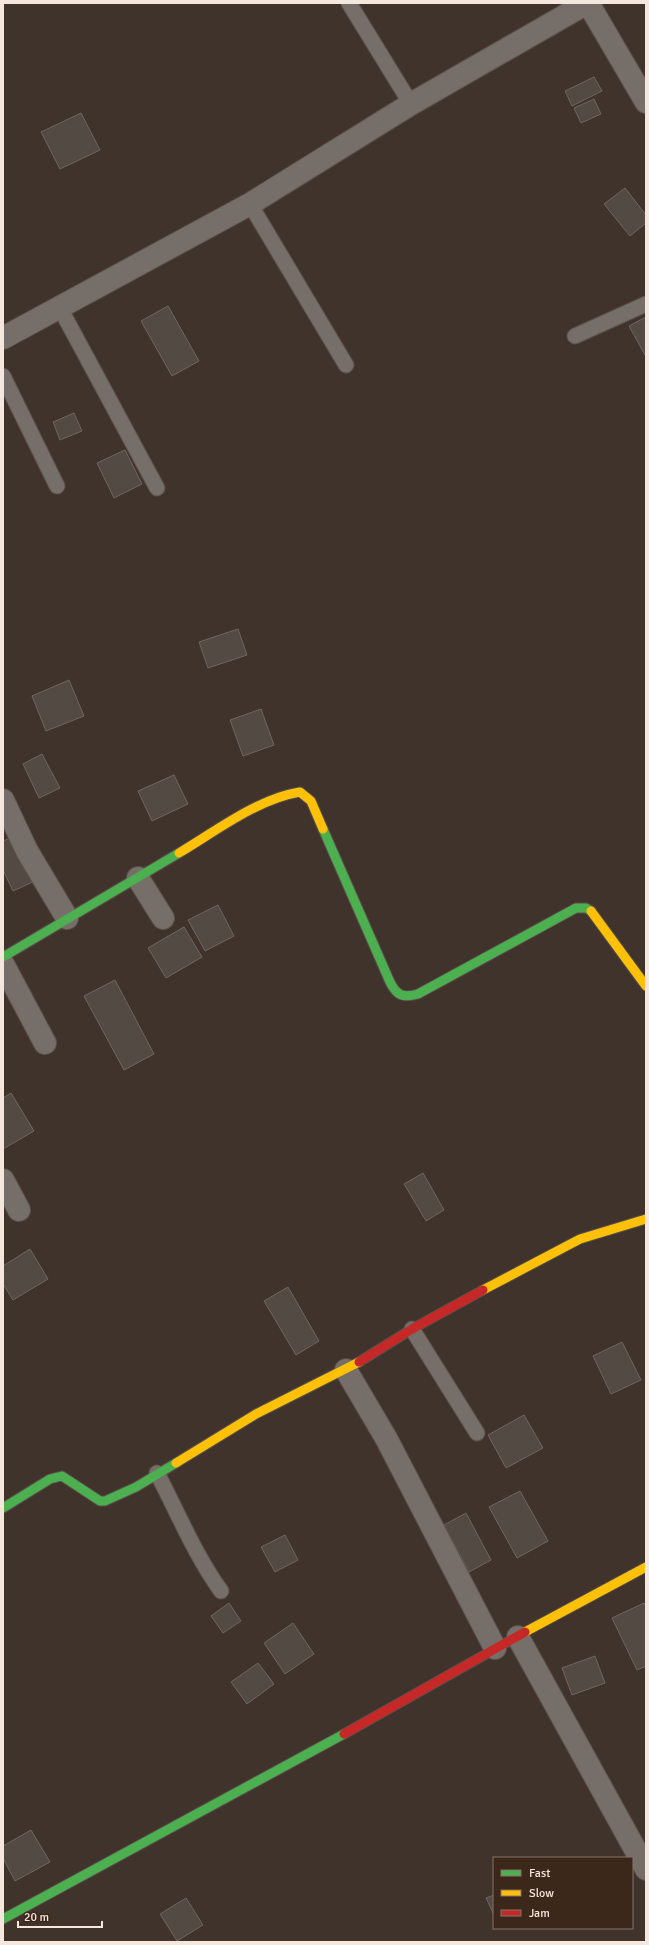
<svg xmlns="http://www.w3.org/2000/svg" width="649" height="1945" viewBox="0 0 649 1945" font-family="Signika,sans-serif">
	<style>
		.building { fill: #544a44; stroke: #706660 }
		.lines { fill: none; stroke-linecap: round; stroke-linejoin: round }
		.lane-casing { stroke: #5b504a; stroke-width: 17 }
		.street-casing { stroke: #5b504a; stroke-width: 24 }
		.fast-casing { stroke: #5b504a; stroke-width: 11 }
		.slow-casing { stroke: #5b504a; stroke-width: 11 }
		.jam-casing { stroke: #5b504a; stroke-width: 11 }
		.lane { stroke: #766e68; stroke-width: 15 }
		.street { stroke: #766e68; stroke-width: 22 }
		.fast { stroke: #4caf50; stroke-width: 9 }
		.slow { stroke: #ffc107; stroke-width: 9 }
		.jam { stroke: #c62828; stroke-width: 9 }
	</style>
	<rect width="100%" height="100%" fill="#3f332c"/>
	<path class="building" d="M594,77L602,91L572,106L565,91Z
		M594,99L601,114L581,123L574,108Z
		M81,113L100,150L60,169L41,132Z
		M625,188L646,215V223L630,236L604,204Z
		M168,306L199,361L172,376L141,321Z
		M646,317V354L645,355L629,326Z
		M74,413L82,431L60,440L53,422Z
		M125,450L142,484L114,498L97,463Z
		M238,629L247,655L208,668L199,642Z
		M69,680L84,716L46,731L32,696Z
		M261,709L274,745L243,756L230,720Z
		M42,754L60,788L39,798L23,764Z
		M174,775L188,804L152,821L138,791Z
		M15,836L35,881L13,891L3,870V841Z
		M218,905L234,936L205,951L188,920Z
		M184,927L202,957L166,978L148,948Z
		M115,980L154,1054L124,1070L84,996Z
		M11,1093L34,1131L3,1149V1098Z
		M423,1173L444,1210L426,1221L404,1184Z
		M30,1249L48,1279L13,1300L3,1284V1266Z
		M288,1287L319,1341L296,1355L264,1301Z
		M622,1342L641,1380L611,1394L593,1356Z
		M524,1415L543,1448L506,1468L488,1435Z
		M520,1491L548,1541L517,1558L489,1507Z
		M466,1513L491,1560L469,1572L444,1525Z
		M285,1535L298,1560L275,1572L261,1547Z
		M229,1603L241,1621L223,1633L211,1616Z
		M644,1603L646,1607V1666L637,1670L612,1618Z
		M293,1623L314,1654L285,1674L264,1643Z
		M595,1656L605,1683L572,1695L562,1668Z
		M258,1663L274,1684L247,1704L231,1682Z
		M31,1830L50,1862L15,1881L3,1858V1846Z
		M494,1895V1915L486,1898Z
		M186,1898L203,1925L177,1941L160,1914Z"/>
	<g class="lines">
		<defs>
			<path id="lane" d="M349,3L411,104
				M250,204L346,365
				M60,308L157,488
				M575,336L646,304
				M3,376L57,486
				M412,1329L477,1433
				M157,1473C178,1513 195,1555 221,1591"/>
			<path id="street" d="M588,3L646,102
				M3,338L250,204L411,104L587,3
				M3,800L27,851L67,918
				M138,878L163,918
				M3,964L45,1043
				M3,1180L19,1210
				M346,1370L386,1438L495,1648
				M518,1637L646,1869"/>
			<path id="fast" d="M323,829L390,982C397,996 403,998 418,994L576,908H586L591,911
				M3,957L179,853
				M3,1508L50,1479L62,1476L100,1501H105L136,1487L176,1463
				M3,1919L344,1734"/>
			<path id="slow" d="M179,853C216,831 257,799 300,792L311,801L323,829
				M591,911L646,986
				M483,1290L580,1239L646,1219
				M176,1463L256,1414L359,1362
				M525,1632L646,1567"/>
			<path id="jam" d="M359,1362L412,1329L483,1290
				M344,1734L525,1632"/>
		</defs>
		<use href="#lane" class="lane-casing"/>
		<use href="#street" class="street-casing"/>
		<use href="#fast" class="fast-casing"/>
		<use href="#slow" class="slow-casing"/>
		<use href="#jam" class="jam-casing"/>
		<use href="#lane" class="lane"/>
		<use href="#street" class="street"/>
		<use href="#fast" class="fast"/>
		<use href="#slow" class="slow"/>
		<use href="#jam" class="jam"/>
	</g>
	<rect width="649" height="1945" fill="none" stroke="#f5e6de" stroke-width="8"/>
	<rect x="493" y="1857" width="140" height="72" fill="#3c271b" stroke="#867369"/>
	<rect x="501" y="1870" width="20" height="6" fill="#4caf50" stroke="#867369"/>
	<text x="529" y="1877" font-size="12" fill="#f5e6de">Fast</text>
	<rect x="501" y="1890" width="20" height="6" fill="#ffc107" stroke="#867369"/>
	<text x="529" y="1897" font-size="12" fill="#f5e6de">Slow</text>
	<rect x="501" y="1910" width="20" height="6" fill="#c62828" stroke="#867369"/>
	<text x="529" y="1917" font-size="12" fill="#f5e6de">Jam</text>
	<path d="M18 1921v6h84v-6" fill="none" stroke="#f5e6de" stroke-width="2"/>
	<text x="24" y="1921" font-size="12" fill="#f5e6de" stroke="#3c271b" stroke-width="3" paint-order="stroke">20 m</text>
</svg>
